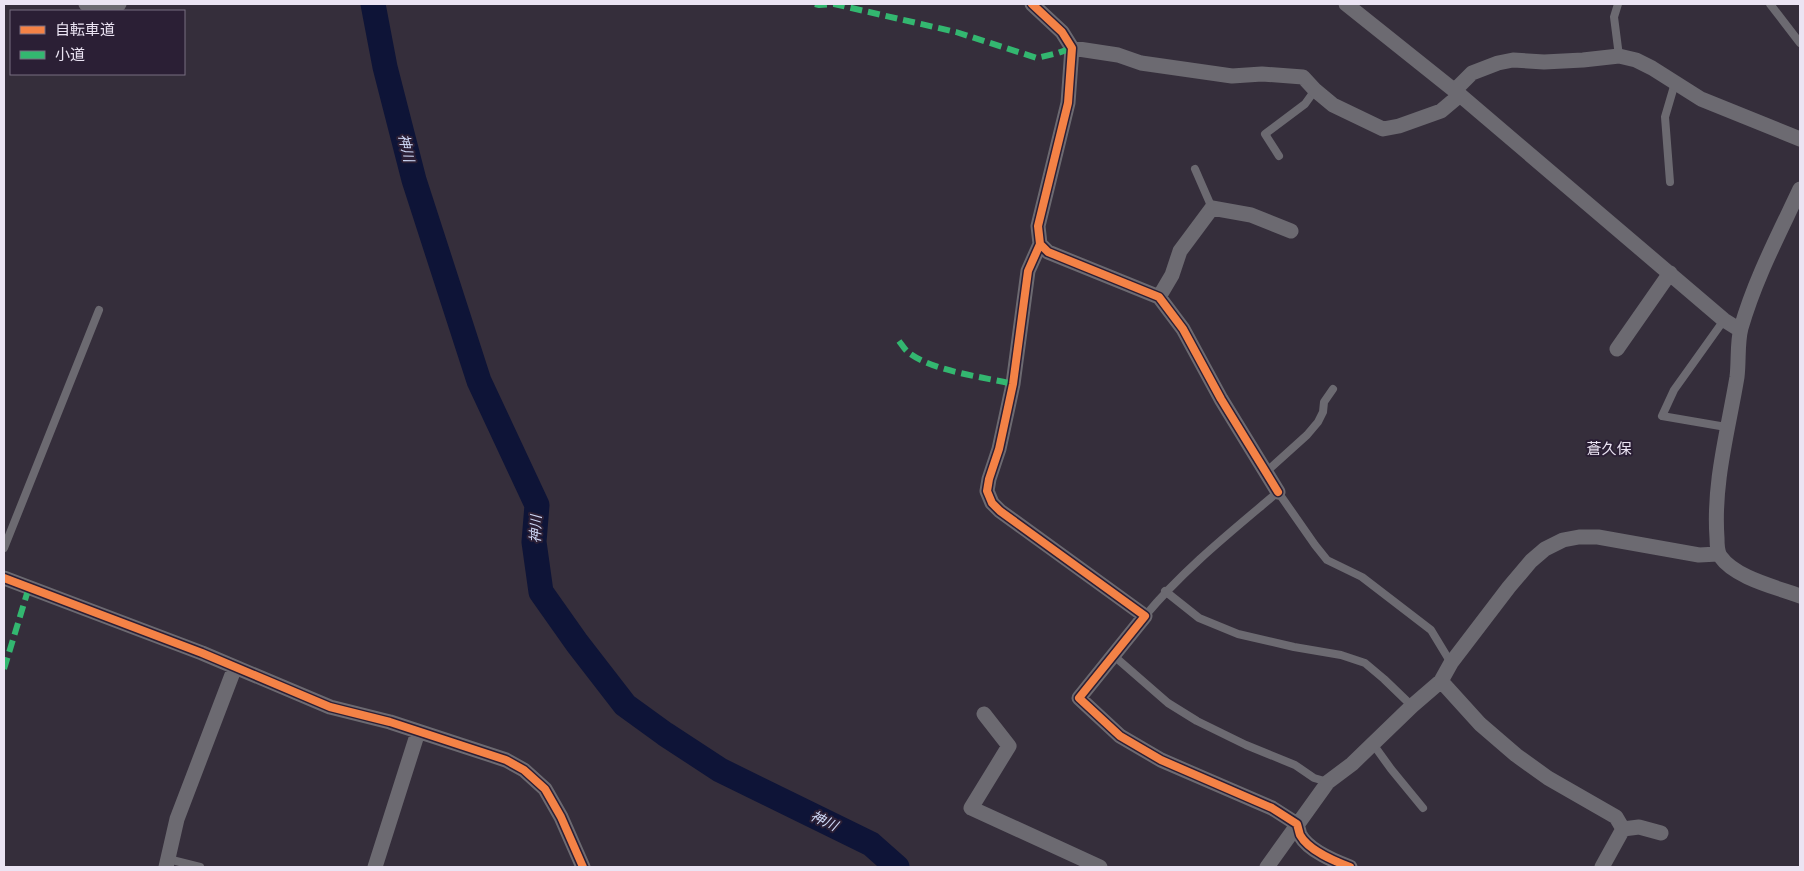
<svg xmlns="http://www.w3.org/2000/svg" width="1804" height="871" viewBox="0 0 1804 871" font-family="Rubik,'Noto Sans JP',sans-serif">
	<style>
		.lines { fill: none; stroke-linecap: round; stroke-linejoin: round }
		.river { stroke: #0e1437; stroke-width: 25 }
		.service { stroke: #6c6a71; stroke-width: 8 }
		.minor { stroke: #6c6a71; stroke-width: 15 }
		.quiet { stroke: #33b770; stroke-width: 6; stroke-dasharray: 12 6; stroke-linecap: butt }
		.cycleway-casing { stroke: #2b1f35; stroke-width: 11 }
		.cycleway { stroke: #f48246; stroke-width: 8 }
		.labels { text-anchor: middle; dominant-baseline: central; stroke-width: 4; stroke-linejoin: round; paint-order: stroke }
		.water-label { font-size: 14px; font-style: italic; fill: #ced8f6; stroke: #2b1f35 }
		.quarter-label { font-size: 15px; fill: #ebe4f3; stroke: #2b1f35 }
	</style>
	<rect width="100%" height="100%" fill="#352e3b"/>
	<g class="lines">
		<path class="river" d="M373,4L385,67L414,180L479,381L537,505L534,542L541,592L577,643L625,705L665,734L720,770L871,844L897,867"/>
		<path class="service" d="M1618,4L1614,17L1619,56
			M1770,4L1800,43
			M1279,156L1265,134L1305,104L1315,90
			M1195,169L1212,208
			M1670,182L1665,117L1675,83
			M1724,320L1674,390L1662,416L1726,427
			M1266,472L1307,435L1318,422L1323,412L1324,402L1333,389
			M4,548L99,310
			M1165,591L1199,618L1238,634L1294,647L1341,655L1365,663L1384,679L1412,706
			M1145,616C1184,569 1232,531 1278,492L1315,545L1327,560L1362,577L1431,630L1451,663
			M1114,656L1168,703L1197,721L1246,745L1295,765L1314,778L1328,782
			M1373,744L1391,769L1423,808
			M168,859L200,867"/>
		<path class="minor" d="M86,4L93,7L117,5L119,4
			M1032,4L1062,32L1072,48L1068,103L1038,226L1040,244L1048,252L1159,297L1183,329L1221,399L1278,492
			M1346,4L1460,95L1724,320L1740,330
			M1072,48L1118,55L1141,63L1232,76L1262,74L1303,77L1315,90L1333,105L1383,129L1399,126L1441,111L1460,95
			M1454,91L1472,73L1498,63L1513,60L1544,62L1583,60L1619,56L1636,60L1652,68L1701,99L1800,139
			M1800,189C1779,234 1755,279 1741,328C1737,343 1739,361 1737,377C1728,431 1713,483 1717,538C1717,543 1717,551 1720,556C1735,578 1776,587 1800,596
			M1040,244L1028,271L1013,384L999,449L989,479L987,491L992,503L1000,511L1145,616L1079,698L1120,736L1161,760L1272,808L1297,824C1298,827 1299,832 1300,835C1309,851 1334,861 1350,867
			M1159,297L1172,275L1180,251L1212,208L1251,215L1291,231
			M1617,349L1670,273
			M4,578L202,653L330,707L390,722L506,760L524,770L545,789L561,817L583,867
			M1441,681L1480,724L1516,755L1548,778L1616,817L1623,829L1602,867
			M984,714L1009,746L971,808L1100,867
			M1623,829L1639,827L1661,833
			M166,867L177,819L235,667
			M375,867L418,732
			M1267,867L1328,782L1352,764L1412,706L1441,681L1451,663L1509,587L1531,561L1545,549L1563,540L1579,537H1598L1699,555L1718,554"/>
		<path class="quiet" d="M815,4L819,5L834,4L956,32L1037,58L1058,53L1072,48
			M899,341C902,345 905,350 909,353C933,371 983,377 1013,384
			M4,669L29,587"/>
		<defs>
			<path id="cycleway" d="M1032,4L1062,32L1072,48L1068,103L1038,226L1040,244L1048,252L1159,297L1183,329L1221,399L1278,492
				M1040,244L1028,271L1013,384L999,449L989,479L987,491L992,503L1000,511L1145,616L1079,698L1120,736L1161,760L1272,808L1297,824C1298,827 1299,832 1300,835C1309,851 1334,861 1350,867
				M4,578L202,653L330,707L390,722L506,760L524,770L545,789L561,817L583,867"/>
		</defs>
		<use href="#cycleway" class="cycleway-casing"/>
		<use href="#cycleway" class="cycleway"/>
	</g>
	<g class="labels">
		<g class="water-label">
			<text transform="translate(406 148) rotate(77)">神川</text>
			<text transform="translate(536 529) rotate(-88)">神川</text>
			<text transform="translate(824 821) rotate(26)">神川</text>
		</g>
		<g class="quarter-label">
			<text x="1609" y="449">蒼久保</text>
		</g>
	</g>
	<rect width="1804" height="871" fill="none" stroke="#ebe4f3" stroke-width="10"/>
	<rect x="10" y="10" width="175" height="65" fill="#2b1f35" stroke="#786e81"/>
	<rect x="20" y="26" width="25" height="8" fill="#f48246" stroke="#786e81"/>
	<text x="55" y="35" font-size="15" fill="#ebe4f3">自転車道</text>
	<rect x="20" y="51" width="25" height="8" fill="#33b770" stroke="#786e81"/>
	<text x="55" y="60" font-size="15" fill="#ebe4f3">小道</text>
</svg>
